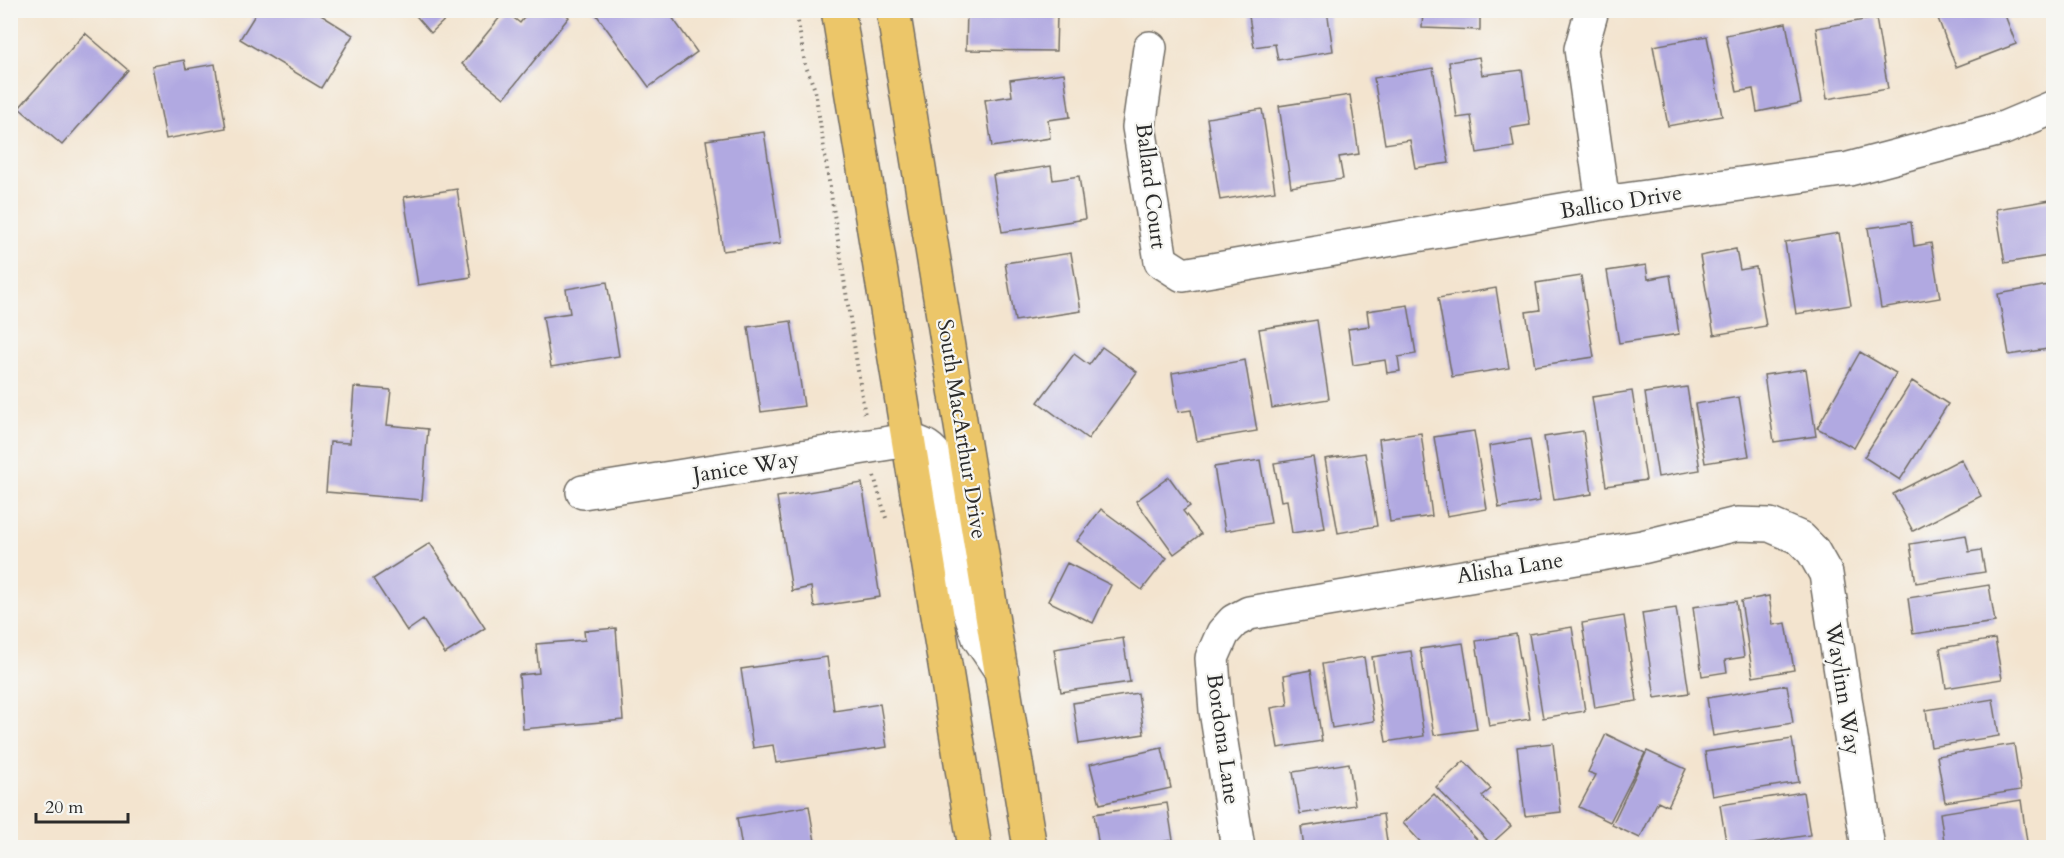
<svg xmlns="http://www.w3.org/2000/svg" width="2064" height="858" viewBox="0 0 2064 858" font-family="Cardo,serif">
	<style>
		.building { fill: #b1a9e1 }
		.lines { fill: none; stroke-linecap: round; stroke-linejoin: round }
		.minor-casing { stroke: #716c64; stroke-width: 36 }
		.major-casing { stroke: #716c64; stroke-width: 36 }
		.path { stroke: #716c64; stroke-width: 4; stroke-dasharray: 1.5 4.5; stroke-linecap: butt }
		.minor { stroke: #fff; stroke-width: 33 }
		.major { stroke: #ecc669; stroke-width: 33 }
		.labels { text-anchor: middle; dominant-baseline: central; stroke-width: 4.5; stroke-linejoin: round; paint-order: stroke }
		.street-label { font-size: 22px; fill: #2b2b2b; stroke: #f6f6f2 }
	</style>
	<rect width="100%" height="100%" fill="#f6f6f2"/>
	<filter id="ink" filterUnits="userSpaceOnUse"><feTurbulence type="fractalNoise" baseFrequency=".0167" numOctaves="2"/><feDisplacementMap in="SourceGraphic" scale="12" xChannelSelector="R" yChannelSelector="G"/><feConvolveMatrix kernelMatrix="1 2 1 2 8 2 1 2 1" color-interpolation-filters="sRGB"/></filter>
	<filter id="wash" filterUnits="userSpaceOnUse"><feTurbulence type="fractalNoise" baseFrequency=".008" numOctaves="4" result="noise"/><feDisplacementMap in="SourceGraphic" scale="24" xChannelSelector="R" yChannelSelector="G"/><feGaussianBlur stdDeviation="1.35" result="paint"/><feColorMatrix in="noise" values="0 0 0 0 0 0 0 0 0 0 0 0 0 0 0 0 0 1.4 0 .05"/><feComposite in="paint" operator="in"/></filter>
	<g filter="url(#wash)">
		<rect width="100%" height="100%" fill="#f3e4cf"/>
		<g id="blocks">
			<path class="building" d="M258,10H313L353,35L321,88L240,39Z
				M411,10H455L431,33Z
				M530,10H561L569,17L504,98L462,64L505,11L520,23Z
				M593,10H667L697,52L649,87Z
				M967,10H1023V15H1057L1056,51L966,50Z
				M1248,10H1327L1333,51L1278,60L1275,44L1254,47Z
				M1423,10H1506L1505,14H1480V30L1422,28Z
				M1935,10H2003L2016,44L1956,67Z
				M1876,18L1888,89L1827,99L1816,28Z
				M1786,23L1801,103L1757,112L1753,89L1737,92L1726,35Z
				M85,33L128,70L62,145L19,108Z
				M1707,36L1722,116L1668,126L1653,46Z
				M1479,57L1482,75L1522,70L1530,125L1511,128L1514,147L1477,153L1471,116L1457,118L1449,62Z
				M184,60L186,69L215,64L226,128L166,139L152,66Z
				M1433,68L1449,163L1415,168L1410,140L1385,144L1374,78Z
				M1064,73L1070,117L1048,120L1050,138L992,147L985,100L1012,96L1010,80Z
				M1350,95L1359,154L1339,157L1343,179L1291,187L1279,106Z
				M1262,109L1275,191L1220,200L1207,118Z
				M764,132L781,243L723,251L706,140Z
				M1051,166L1053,180L1079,176L1085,219L1002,232L993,175Z
				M457,189L471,277L418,285L404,197Z
				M2051,200L2054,255L2005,263L1996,209Z
				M1911,222L1914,246L1931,243L1940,298L1881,308L1868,228Z
				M1839,233L1851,305L1796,314L1785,242Z
				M1736,249L1740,270L1756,267L1766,326L1714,335L1700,256Z
				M1071,253L1081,311L1015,321L1005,263Z
				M1646,265L1648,279L1670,275L1679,334L1619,343L1607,271Z
				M1581,276L1594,357L1535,366L1526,312L1540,310L1536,283Z
				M607,282L619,356L551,367L543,317L570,313L566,289Z
				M2054,284V348L2009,355L1998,294Z
				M1496,288L1509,368L1452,377L1438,298Z
				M1408,305L1416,354L1398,357L1400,371L1387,373L1385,360L1353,365L1348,329L1369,326L1367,311Z
				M1317,320L1329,399L1272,408L1259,329Z
				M791,321L804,406L761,412L748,327Z
				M1102,347L1137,372L1088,439L1038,402L1074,354L1089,365Z
				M1860,352L1896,373L1854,448L1817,428Z
				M1245,360L1257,431L1197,441L1191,410L1178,412L1172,373Z
				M1806,369L1816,436L1774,442L1764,375Z
				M1912,381L1948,404L1900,480L1864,457Z
				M354,387L391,390L387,425L428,429L422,500L326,492L330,442L350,443Z
				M1687,387L1700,470L1658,477L1645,393Z
				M1632,391L1646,480L1606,486L1592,397Z
				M1739,397L1749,456L1705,463L1695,404Z
				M1474,431L1487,509L1447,516L1434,437Z
				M1583,431L1592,494L1554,500L1544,437Z
				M1421,433L1432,516L1390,522L1379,439Z
				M1530,439L1540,501L1499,508L1489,446Z
				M1365,453L1377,526L1338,533L1325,459Z
				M1313,457L1325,528L1292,533L1287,500L1281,501L1274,463Z
				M1961,459L1981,496L1913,531L1893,494Z
				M1260,460L1271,523L1225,531L1214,467Z
				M1169,477L1190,506L1183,511L1201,534L1174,554L1136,501Z
				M862,483L880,597L814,607L811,587L792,591L777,497Z
				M1101,509L1167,558L1142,590L1077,541Z
				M1966,535L1969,552L1981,550L1985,572L1916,583L1910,544Z
				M430,543L485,628L445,654L423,620L407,631L373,579Z
				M1067,563L1111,585L1093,623L1048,601Z
				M1989,585L1995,622L1913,634L1908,598Z
				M1769,596L1773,625L1786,623L1794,670L1753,677L1741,601Z
				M1736,601L1744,657L1725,660L1727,672L1702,676L1693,607Z
				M1676,608L1689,693L1655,698L1642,613Z
				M1624,616L1637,701L1595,708L1582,623Z
				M1572,627L1585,711L1543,718L1529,634Z
				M616,628L623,720L523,729L519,675L539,673L536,644L585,640L584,631Z
				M1516,634L1530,719L1489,726L1476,641Z
				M1123,638L1130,682L1061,692L1054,649Z
				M1995,639L2002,679L1946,688L1940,648Z
				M1463,643L1477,729L1434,735L1420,649Z
				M1411,651L1424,736L1386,742L1372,657Z
				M827,657L834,711L880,704L887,747L776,763L773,745L753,748L741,669Z
				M1364,657L1374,721L1332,728L1322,664Z
				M1311,670L1322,741L1278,748L1271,708L1288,705L1284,675Z
				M1787,685L1793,723L1713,736L1707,698Z
				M1138,693L1144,734L1079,744L1073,703Z
				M1993,699L1999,736L1931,747L1926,710Z
				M1606,734L1645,753L1610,822L1579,807L1596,775L1588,772Z
				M1792,739L1799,782L1712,796L1705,752Z
				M1553,743L1561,812L1525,816L1517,747Z
				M2014,744L2021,790L1945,802L1937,756Z
				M1162,748L1171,788L1100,804L1090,764Z
				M1647,751L1686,769L1668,806L1658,801L1640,838L1612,825Z
				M1464,761L1491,789L1482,796L1511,826L1491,844L1436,787Z
				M1349,763L1355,805L1300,814L1293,772Z
				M1803,792L1810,835L1727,848L1720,805Z
				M1434,794L1485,848H1426L1403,823Z
				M2021,800L2027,842L1992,848H1945L1940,813Z
				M1167,803L1173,840L1125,848H1099L1094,814Z
				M809,806L816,848H742L737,818Z
				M1383,814L1388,848H1304L1301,827Z
				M1685,842L1686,848H1657V846Z"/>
		</g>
	</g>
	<g filter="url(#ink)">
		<use href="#blocks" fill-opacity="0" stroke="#716c64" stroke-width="1.5"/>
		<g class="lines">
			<defs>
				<path id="minor" d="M1592,10L1581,49L1603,203
					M1150,48L1139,127L1161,261L1183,275L1603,203L1849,169L2004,128L2054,107
					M583,492L908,440C924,444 932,448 940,462L966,601L979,638L1002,672
					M1238,848L1216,711L1212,658L1223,633L1234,621L1249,613L1642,547L1737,524L1770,525L1800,538L1813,551L1826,574L1868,848"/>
				<path id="major" d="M838,10L975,848
					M893,10L1030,848"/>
			</defs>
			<use href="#minor" class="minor-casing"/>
			<use href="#major" class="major-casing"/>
			<path class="path" d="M796,10L805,64L815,90L865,416
				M874,476L886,518"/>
			<use href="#minor" class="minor"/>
			<use href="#major" class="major"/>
		</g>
	</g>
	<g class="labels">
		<g class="street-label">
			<text transform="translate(1151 186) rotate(83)">Ballard Court</text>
			<text transform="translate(1621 202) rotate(-9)">Ballico Drive</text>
			<text transform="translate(962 429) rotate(81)">South MacArthur Drive</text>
			<text transform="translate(746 467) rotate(-9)">Janice Way</text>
			<text transform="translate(1510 568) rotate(-9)">Alisha Lane</text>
			<text transform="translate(1843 689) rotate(81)">Waylinn Way</text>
			<text transform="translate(1223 739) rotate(82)">Bordona Lane</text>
		</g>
	</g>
	<rect width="2064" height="858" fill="none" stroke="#f6f6f2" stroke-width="36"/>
	<path d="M36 813v9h92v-9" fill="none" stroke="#2b2b2b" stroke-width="3"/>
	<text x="45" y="813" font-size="18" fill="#2b2b2b" stroke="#f6f6f2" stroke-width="4.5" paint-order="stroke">20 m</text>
</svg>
